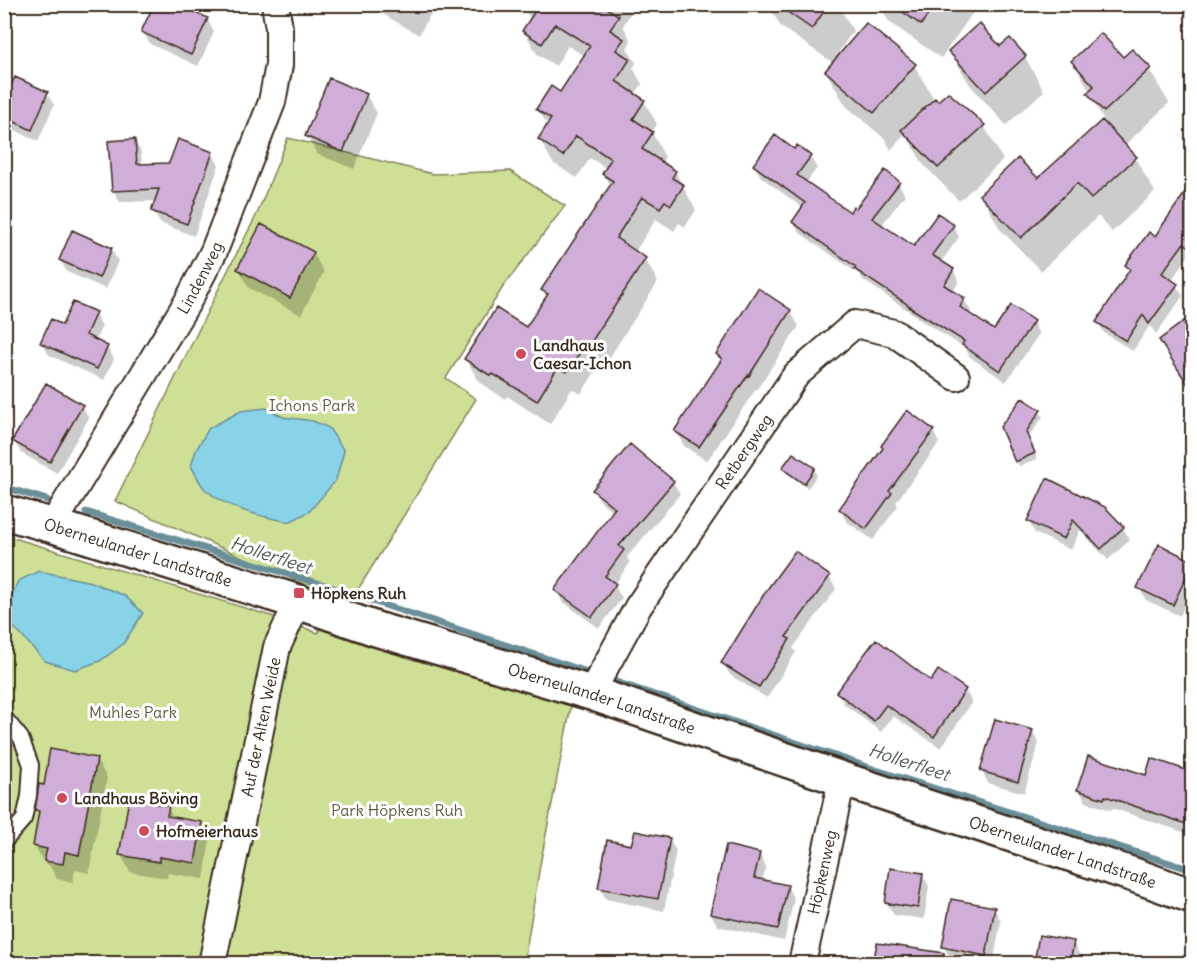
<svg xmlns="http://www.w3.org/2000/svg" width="1197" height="968" viewBox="0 0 1197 968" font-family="Delius,sans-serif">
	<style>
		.green { fill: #cde095; stroke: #84855a; stroke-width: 1.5 }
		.water { fill: #89d3e9; stroke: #6a8f98; stroke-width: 1.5 }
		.shadow { fill: #0003 }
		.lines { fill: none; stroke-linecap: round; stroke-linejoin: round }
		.stream { stroke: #6a8f98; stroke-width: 7 }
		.building { fill: #d0aed8; stroke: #3b2a1e; stroke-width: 1.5 }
		.lane-casing { stroke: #3b2a1e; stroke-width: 18 }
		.street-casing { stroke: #3b2a1e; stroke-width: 30 }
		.secondary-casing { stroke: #3b2a1e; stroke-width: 38 }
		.lane { stroke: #fff; stroke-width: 14 }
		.street { stroke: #fff; stroke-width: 26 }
		.secondary { stroke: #fff; stroke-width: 33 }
		.poi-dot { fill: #d1495b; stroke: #fff; stroke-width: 2 }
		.labels { text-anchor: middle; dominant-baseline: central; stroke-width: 6; stroke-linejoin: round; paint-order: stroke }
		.street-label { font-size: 16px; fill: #3b2a1e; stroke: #fff }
		.poi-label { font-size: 16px; font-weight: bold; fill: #3b2a1e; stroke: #fff; text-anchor: start }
		.park-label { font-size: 16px; fill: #60583c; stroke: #fff }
		.water-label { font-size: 18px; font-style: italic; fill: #525d5b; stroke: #fff }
	</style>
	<rect width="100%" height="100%" fill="#fff"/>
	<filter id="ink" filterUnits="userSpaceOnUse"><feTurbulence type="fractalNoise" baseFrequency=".0167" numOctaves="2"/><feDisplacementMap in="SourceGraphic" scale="12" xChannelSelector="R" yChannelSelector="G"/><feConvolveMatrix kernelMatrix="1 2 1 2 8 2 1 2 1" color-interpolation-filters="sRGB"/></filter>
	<g filter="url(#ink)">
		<path class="green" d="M288,138L433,174L510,171L565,206L503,287L446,378L476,399L349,604L115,501L221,284L257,214Z
			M4,535L281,619L318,633L322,623L572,701L540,865L524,963H5Z"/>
		<path class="water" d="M266,408L283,417L313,421L329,428L344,451L336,480L309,512L289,522C261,516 229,510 206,490C200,485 196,474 191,466L196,450L209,428L241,411Z
			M39,571L91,582L125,596L143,613L123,644L100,661L75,670L45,661L10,623L8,604L18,581Z"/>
		<path class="shadow" d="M156,4H186L184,9L207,19L214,32L198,66L150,44L143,32Z
			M377,4H436L419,35L383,14Z
			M522,4H636L623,26L631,41L627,48L636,63L633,68L642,84L635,95L644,101L657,124L652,133L665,157L661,163L675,172L696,210L685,227L679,223L674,231L656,219L635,252L645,259L658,282L604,366L600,364L581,394L572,389L550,424L507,396L505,399L479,382L466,359L527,329L547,298L543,290L611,186L604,174L607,169L590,158L577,178L553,163L540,140L548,126L538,109L560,94L585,56L568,46L556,66L537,54L524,31L531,20Z
			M768,4H838L853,31L832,62L781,27Z
			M879,4H975L977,7L941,58L889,22Z
			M1176,4H1192V23Z
			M1009,40L1025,57L1044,91L1006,125L970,85L950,51L1000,49Z
			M1123,59L1149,69L1169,103L1124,146L1135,158L1155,192L1112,232L1098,216L1041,271L1000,229L981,195L1038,180L1104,120L1089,94L1090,92L1073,61Z
			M914,65L935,101L984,126L1003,160L959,201L923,164L905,133L891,150L885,139L846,106L826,72Z
			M47,93L54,105L38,141L6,126L4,123V102Z
			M366,95L377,113L354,169L317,154L307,136Z
			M134,140L141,152L142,165L170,164L212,153L219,165L194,236L160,223L153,211L157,201L120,202L113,190Z
			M794,151L810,157L817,168L806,183L850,214L898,183L905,195L881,226L914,248L953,226L959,237L941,262L953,270L959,281L953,292L964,299L971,311L968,315L994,332L1033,322L1039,334L1006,382L970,357L965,348L917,318L916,316L863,280L860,275L800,233L793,222L803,208L761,177L754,165Z
			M1192,186V255L1190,254L1171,281L1176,285L1183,296L1156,334L1150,325L1133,351L1104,333L1098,322L1130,272L1127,265L1155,238Z
			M111,249L118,261L106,289L67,272L60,260Z
			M313,253L324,272L301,315L249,288L239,269Z
			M759,291L790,311L799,326L757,389H756L707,461L684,446L676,431L722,362L717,354Z
			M95,314L102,326L95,341L107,347L114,359L104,380L49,355L42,343L63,327Z
			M1191,318L1192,321V389V388Z
			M82,406L89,418L57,473L21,453L14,441Z
			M1039,411L1043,417L1028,438L1037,459L1019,466L1002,428Z
			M933,431L939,443L896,502L898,506L873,540L847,522L840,510Z
			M783,468L814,469L817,475L808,488L787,474Z
			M1047,480L1123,528L1130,540L1108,560L1080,530L1071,550L1035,533L1028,521Z
			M673,482L680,494L627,557L630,563L614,585L622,598L599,628L563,602L556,590L614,512L601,502L594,490Z
			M1160,546L1192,562V590L1180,616L1146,600L1139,588Z
			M829,577L836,589L793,648L796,652L767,698L730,675L723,663Z
			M965,690L972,702L941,748L893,716L881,732L844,704L838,692Z
			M1032,731L1039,743L1024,793L988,783L981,770Z
			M96,759L107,778L89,873L75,870L73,882L57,879L49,865L45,864L34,846L40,815L37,810L45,787Z
			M1152,760L1192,774V835L1112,808L1111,810L1086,802L1079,790L1146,777Z
			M168,808L174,819L201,824L210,840L204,879L168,873L167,878L130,872L121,855Z
			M669,839L676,851L664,911L606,899L599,887L633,847Z
			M759,854L766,866L762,881L787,887L794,899L784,941L718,926L711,914Z
			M922,874L929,886L924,919L894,915L887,903Z
			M994,909L1001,921L993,964H974L951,959L944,947Z
			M1040,937L1073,943L1080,955L1079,964H1035Z
			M878,944L919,962V964H875Z"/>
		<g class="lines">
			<path class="stream" d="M4,487L47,500
				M86,512L324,585L584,671
				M616,682L876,770L1192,870"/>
		</g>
		<path class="building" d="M154,4H178L208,18L191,55L141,32Z
			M524,4H601L619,16L610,30L624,39L616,50L630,59L616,81L645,100L633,119L653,132L642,149L676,171L672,178L684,185L671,205L665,201L660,208L642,197L616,238L646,258L590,344L587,342L567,372L558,367L537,401L493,374L491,376L464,359L496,308L526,327L548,294L541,290L613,181L602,174L611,159L576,136L563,156L538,139L551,119L536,109L551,86L560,92L590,46L555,24L542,44L522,31L535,11Z
			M776,4H829L812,29Z
			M892,4H935L921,25Z
			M866,23L916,64L874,113L825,71Z
			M979,23L1000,46L1010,38L1026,56L986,92L948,51Z
			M1101,33L1123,57L1132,49L1151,68L1104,112L1087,93L1094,86L1071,61Z
			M15,77L48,92L32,130L4,117V99Z
			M329,78L367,94L343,152L305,136Z
			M948,92L985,125L938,168L901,130L935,98L938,101Z
			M1102,120L1137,157L1091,199L1077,183L1021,238L979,195L1018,158L1038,178Z
			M775,135L794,149L797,145L811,156L797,175L850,212L853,206L856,208L885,170L900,182L872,218L914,246L938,213L954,225L932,255L954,269L944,285L965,298L960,307L994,330L1011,305L1034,321L1000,371L962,345L964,341L909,307L910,306L854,269L856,267L792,222L805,203L753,165Z
			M135,139L137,164L169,163L178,139L213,152L187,224L151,211L159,189L112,191L108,141Z
			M1192,183V249L1184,243L1162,273L1178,284L1149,324L1143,315L1126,341L1096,322L1130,269L1125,265L1149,232L1155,236Z
			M261,224L314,252L290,298L237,269Z
			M72,230L112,248L99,278L59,260Z
			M758,288L791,310L749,376L748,375L699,447L674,431L722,359L716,354Z
			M73,302L96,312L86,335L108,346L97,369L40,343L51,319L62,325Z
			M1192,315V391L1159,340Z
			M46,383L83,405L50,462L12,441Z
			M1022,398L1041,410L1026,432L1035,453L1015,462L1000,427Z
			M907,410L934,430L889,491L892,493L866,529L839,509L883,448L881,446Z
			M630,444L674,481L619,546L624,550L605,576L616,584L592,617L554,590L615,508L592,490Z
			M793,453L815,468L804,484L782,468Z
			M1047,478L1105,507L1124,527L1101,549L1073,520L1064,539L1027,521Z
			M1159,544L1192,561V564L1173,605L1137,588Z
			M795,551L830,576L786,637L790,639L759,687L721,663L766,591Z
			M876,639L931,681L938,670L966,689L934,737L886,705L874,721L836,692Z
			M995,719L1033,730L1018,782L980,771Z
			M50,749L97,758L79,855L65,852L63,864L44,861L47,849L33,846L39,811L35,810L39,784L44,785Z
			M1088,756L1146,775L1151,758L1192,772V826L1105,796L1104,799L1077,790Z
			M129,799L169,806L167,816L202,822L195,863L159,857V862L119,855Z
			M635,831L670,838L658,899L598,888L607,840L631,845Z
			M726,845L760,853L754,878L788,885L778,929L710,914Z
			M890,868L923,873L918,908L885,903Z
			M951,899L995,907L986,956L942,947Z
			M1039,935L1074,941L1070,963H1034Z
			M877,943L944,953L943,963H873Z"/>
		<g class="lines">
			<defs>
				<path id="lane" d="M4,717L21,738L31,765L29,796L24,819L4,842"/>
				<g id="street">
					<path id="s1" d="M54,526L61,511L188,301L214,251L272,102L279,65V28L275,4"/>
					<path id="s2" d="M591,693L638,607L796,375L855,324L894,333L956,377"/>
					<path id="s3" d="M212,964L277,647L298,602"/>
					<path id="s4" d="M802,964L842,779"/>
				</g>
				<g id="secondary">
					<path id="s5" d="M4,512L54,526L298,602L376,629L591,693L842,779L1134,875L1192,896"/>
				</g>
			</defs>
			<use href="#lane" class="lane-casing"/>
			<use href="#street" class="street-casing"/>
			<use href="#secondary" class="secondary-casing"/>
			<use href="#lane" class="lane"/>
			<use href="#street" class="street"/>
			<use href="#secondary" class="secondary"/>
		</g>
	</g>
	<g class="poi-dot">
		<circle cx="521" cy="354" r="6"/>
		<rect x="293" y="587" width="12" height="12" rx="3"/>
		<circle cx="62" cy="798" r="6"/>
		<circle cx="144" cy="831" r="6"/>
	</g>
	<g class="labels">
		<g class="street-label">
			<text stroke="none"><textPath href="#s1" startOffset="288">Lindenweg</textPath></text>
			<text stroke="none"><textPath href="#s2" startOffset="286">Retbergweg</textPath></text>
			<text stroke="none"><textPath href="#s5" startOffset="140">Oberneulander Landstraße</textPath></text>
			<text stroke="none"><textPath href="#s5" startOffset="626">Oberneulander Landstraße</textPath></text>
			<text stroke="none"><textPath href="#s3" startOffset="242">Auf der Alten Weide</textPath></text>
			<text stroke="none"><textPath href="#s5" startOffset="1112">Oberneulander Landstraße</textPath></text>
			<text stroke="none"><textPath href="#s4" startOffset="94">Höpkenweg</textPath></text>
		</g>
		<g class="poi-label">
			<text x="533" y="345">Landhaus<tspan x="533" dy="18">Caesar-Ichon</tspan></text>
			<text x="311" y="593">Höpkens Ruh</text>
			<text x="74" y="798">Landhaus Böving</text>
			<text x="156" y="831">Hofmeierhaus</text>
		</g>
		<g class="park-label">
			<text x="312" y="405">Ichons Park</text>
			<text x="133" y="712">Muhles Park</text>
			<text x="397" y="810">Park Höpkens Ruh</text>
		</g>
		<g class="water-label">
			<text transform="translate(271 555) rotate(18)">Hollerfleet</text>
			<text transform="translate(909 762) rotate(18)">Hollerfleet</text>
		</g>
	</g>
	<rect width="1197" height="968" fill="none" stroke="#fff" stroke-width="24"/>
	<rect x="12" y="12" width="1173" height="944" fill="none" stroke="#3b2a1e" stroke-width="2" filter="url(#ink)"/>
</svg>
